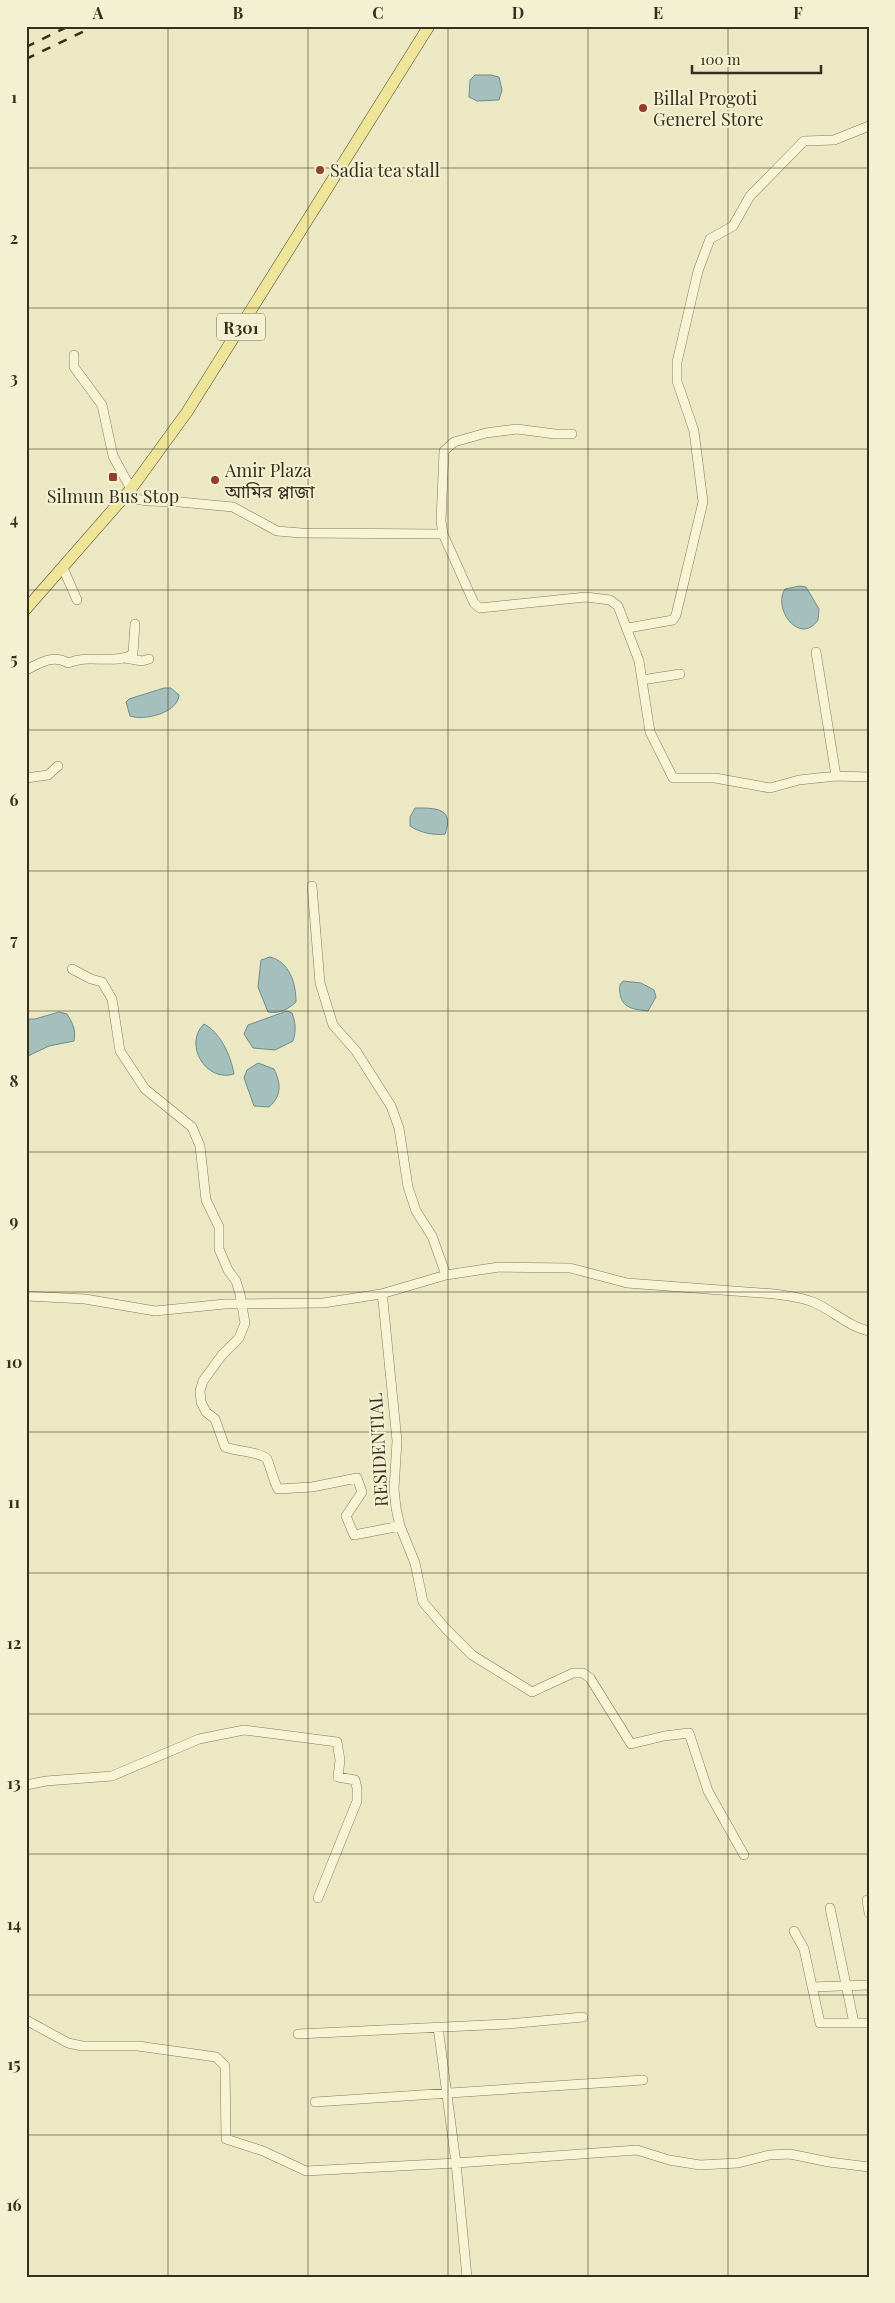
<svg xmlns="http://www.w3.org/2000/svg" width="895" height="2303" viewBox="0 0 895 2303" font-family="'Playfair Display','Noto Sans Bengali',serif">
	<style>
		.water { fill: #a5bfbd; stroke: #6c8d8b }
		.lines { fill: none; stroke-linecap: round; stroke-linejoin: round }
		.minor-casing { stroke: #857a5a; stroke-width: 10 }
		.major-casing { stroke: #53472e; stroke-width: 12 }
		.minor { stroke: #f7f4d5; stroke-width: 9 }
		.major { stroke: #eee59b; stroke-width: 11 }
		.rail { stroke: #362e1e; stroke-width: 2.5; stroke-dasharray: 9 9; stroke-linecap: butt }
		.grid { fill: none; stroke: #362e1e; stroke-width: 1; stroke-opacity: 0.55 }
		.poi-dot { fill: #92402d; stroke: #f4f1d2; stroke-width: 2 }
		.labels { text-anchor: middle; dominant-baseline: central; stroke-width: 4; stroke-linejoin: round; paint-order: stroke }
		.shield { fill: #f4f1d2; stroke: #6f6854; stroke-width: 1 }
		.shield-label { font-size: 16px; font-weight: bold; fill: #362e1e }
		.poi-label { font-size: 18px; fill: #362e1e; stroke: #f4f1d2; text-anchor: start }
		.street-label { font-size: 18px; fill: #362e1e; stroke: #f4f1d2 }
		.neatline { fill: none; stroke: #362e1e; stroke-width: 2 }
		.grid-label { font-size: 16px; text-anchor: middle; font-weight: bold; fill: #362e1e }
	</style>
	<rect width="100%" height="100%" fill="#ece8c3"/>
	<path class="water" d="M475,75H491L499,77L502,90L499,100L477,101L469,97L470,80Z
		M800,586L806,587L819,609L818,620C800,646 772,609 785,589Z
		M164,688H171L179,695C178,713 144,721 130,716L126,702L129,699Z
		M415,808C434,808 455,807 445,834C435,836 418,832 410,826V817Z
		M270,957C290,962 296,984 296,1002C288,1009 280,1014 268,1012L258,987L261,960Z
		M623,981L641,983L654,990L656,997L648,1011C634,1009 622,1009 620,993C619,987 619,985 623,981Z
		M287,1011L292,1013C296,1023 296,1031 293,1041L275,1050L253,1048L244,1034L248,1025Z
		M59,1012L67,1014C73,1024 76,1030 74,1041L49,1046L26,1057V1019H35Z
		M204,1024C220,1032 231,1056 234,1074C206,1083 183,1044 204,1024Z
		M258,1063L274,1069C281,1083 282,1096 269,1107L254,1106L244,1078L247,1070Z"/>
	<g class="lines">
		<defs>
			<path id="minor" d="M74,355V367L102,405L113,456L131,489
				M122,497L148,501L180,502L233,507L277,531L301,533L443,534L441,521L444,451L454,442L486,433L517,429L555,434H572
				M443,534L474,603L480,608L586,597L610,600L618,606L639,661L650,732L673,778H715L770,788L799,780L836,776L869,777
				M63,568L77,600
				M628,628L673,620L676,615L703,502L694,431L677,381V362L698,271L710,239L733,226L750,196L804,141L834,140L869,126
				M816,652L836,776
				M125,658L142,661L149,659
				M26,670C40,663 53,654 68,663C88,654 110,664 130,656L133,653L135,624
				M642,680L680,674
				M26,778L48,775L58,766
				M312,886L320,983L333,1025L356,1051L391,1106L399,1128L408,1187L416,1211L432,1236L446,1275
				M72,969L91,979L102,982L112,999L120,1051L145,1089L192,1127L200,1146L206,1200L219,1227V1249L228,1270L236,1281L240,1294L245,1323L239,1338L222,1355L203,1381L200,1391L201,1402L206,1412L215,1419L225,1447C235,1451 261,1452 267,1459C269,1463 274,1482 278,1489L312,1487L357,1478L362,1492L346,1516L354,1535L400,1526
				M381,1294L383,1301L397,1441L394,1489L396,1508L400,1526L415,1563L423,1602L446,1629L472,1655L532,1692L573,1673H583L590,1678L631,1744L664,1736L689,1733L708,1791L744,1855
				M26,1296L85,1299L155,1311L225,1304L323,1303L381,1294L446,1275L499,1267L570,1268L627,1283L775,1294C788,1296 801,1297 813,1302C832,1310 849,1327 869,1331
				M26,1785L46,1781L112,1776L199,1739L244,1730L337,1742L340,1760L338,1777L355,1780L357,1788V1801L318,1898
				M867,1900L869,1913
				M830,1908L854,2023
				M794,1931L804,1949L820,2023H869
				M812,1987L869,1985
				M26,2020L68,2043L82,2046H138L216,2057L225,2066L226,2139L263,2151L306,2171L456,2163L637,2150L669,2160L700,2165L738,2163L769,2155L790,2154L829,2162L869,2167
				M438,2027L456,2163L467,2277
				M298,2034L507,2024L583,2017
				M315,2102L643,2080"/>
			<path id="major" d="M26,609L131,489L187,412L429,26"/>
		</defs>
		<use href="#minor" class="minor-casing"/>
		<use href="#major" class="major-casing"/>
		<use href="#minor" class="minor"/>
		<use href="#major" class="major"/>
		<path class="rail" d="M26,47L69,26
			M26,59L95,26"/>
	</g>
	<path class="grid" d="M168,26V2277M308,26V2277M448,26V2277M588,26V2277M728,26V2277M26,168H869M26,308H869M26,449H869M26,590H869M26,730H869M26,871H869M26,1011H869M26,1152H869M26,1292H869M26,1432H869M26,1573H869M26,1714H869M26,1854H869M26,1995H869M26,2135H869"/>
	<g class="poi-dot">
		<circle cx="643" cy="108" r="5"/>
		<circle cx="320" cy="170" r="5"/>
		<rect x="108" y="472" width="10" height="10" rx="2.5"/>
		<circle cx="215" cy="480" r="5"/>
	</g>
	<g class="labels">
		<rect class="shield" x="217" y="313.5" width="48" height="27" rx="4"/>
		<g class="shield-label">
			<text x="241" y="327">R301</text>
		</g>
		<g class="poi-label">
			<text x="653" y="98">Billal Progoti<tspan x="653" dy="21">Generel Store</tspan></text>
			<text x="330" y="170">Sadia tea stall</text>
			<text x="225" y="470">Amir Plaza<tspan x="225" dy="21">আমির প্লাজা</tspan></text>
			<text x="113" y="496" text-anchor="middle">Silmun Bus Stop</text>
		</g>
		<g class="street-label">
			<text transform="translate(378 1450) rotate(-93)">RESIDENTIAL</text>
		</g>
	</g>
	<rect width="895" height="2303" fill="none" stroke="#f4f1d2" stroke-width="55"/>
	<path d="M692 65v8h129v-8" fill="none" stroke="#362e1e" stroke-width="2.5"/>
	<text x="700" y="65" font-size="15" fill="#362e1e" stroke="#f4f1d2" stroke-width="4" paint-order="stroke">100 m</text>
	<rect x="28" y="28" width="840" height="2248" class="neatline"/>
	<g class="grid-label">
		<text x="98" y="19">A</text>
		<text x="238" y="19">B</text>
		<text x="378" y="19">C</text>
		<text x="518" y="19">D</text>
		<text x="658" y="19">E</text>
		<text x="798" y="19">F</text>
		<text x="14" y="103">1</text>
		<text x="14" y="244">2</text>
		<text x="14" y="384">3</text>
		<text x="14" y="525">4</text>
		<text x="14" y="665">5</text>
		<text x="14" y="806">6</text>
		<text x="14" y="946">7</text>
		<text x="14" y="1087">8</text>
		<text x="14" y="1227">9</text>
		<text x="14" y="1368">10</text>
		<text x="14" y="1508">11</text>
		<text x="14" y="1649">12</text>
		<text x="14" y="1789">13</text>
		<text x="14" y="1930">14</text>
		<text x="14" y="2070">15</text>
		<text x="14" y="2211">16</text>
	</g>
</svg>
